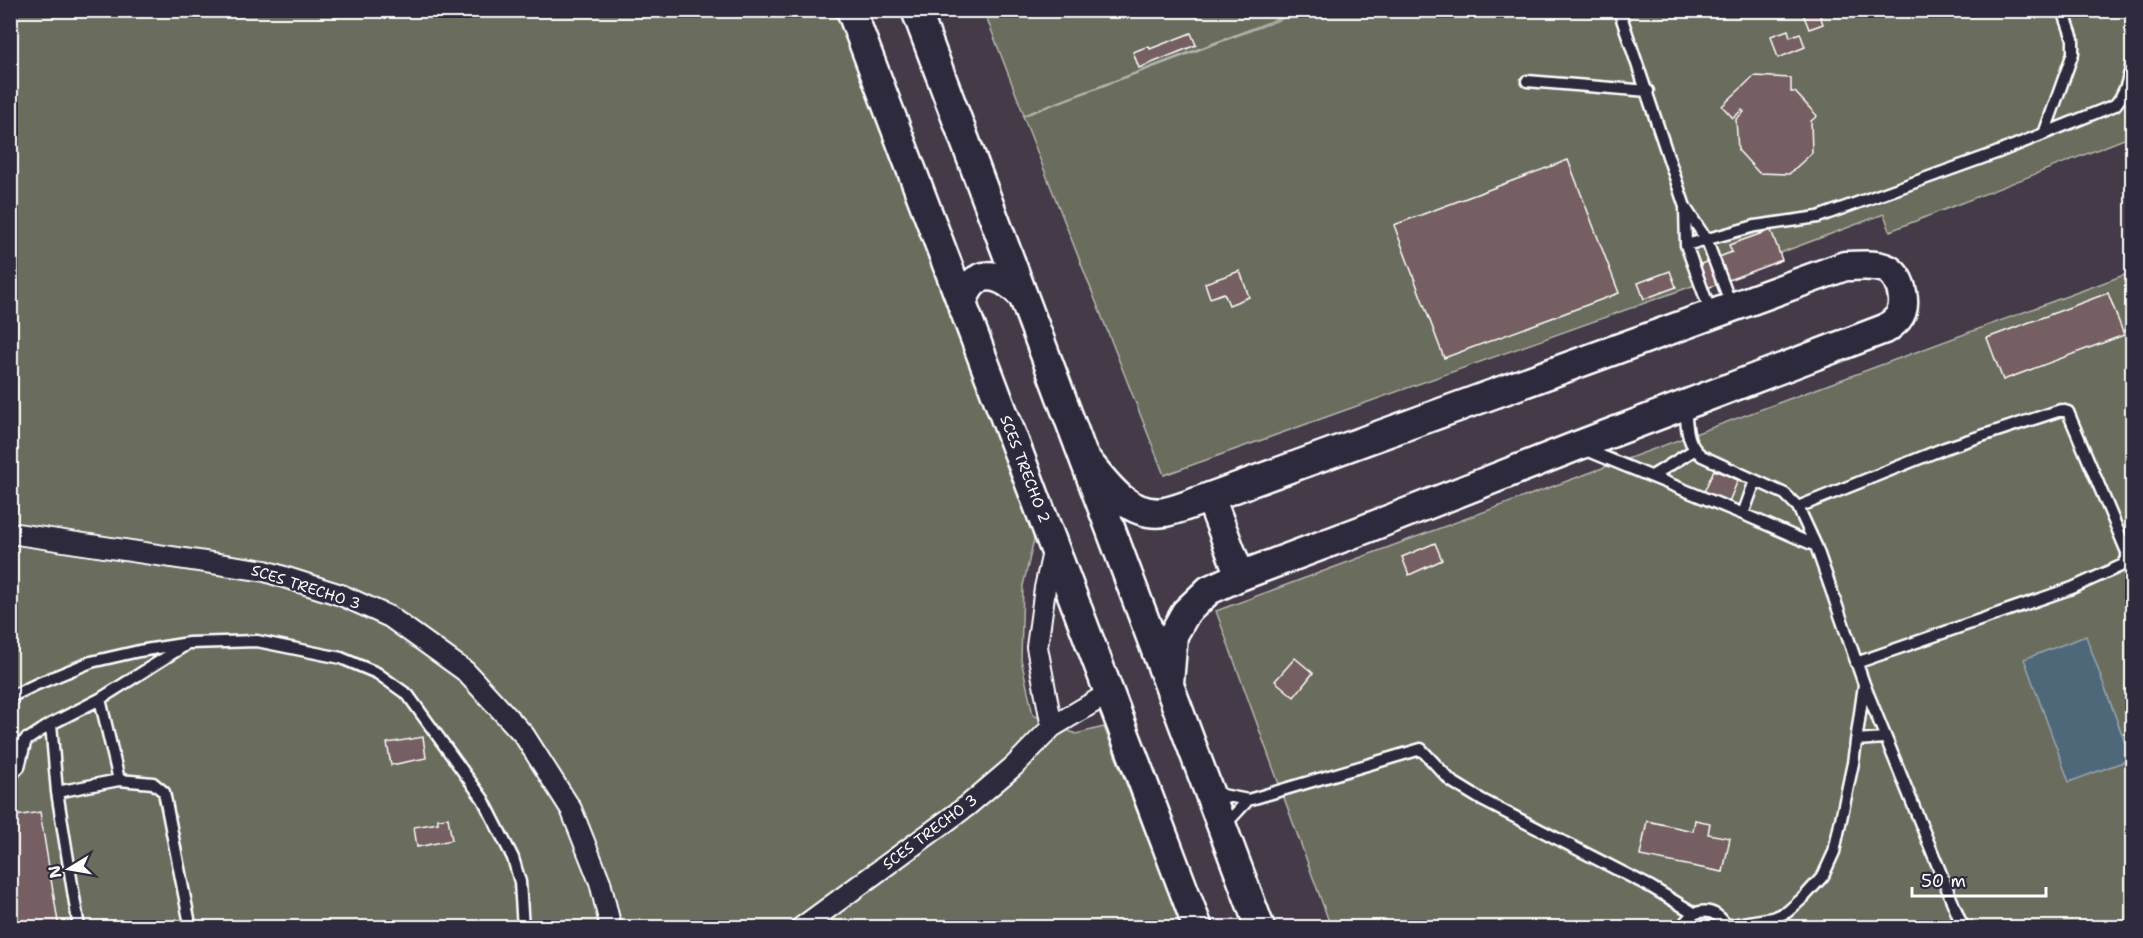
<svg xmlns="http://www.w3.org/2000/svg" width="2143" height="938" viewBox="0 0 2143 938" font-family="'Shantell Sans',sans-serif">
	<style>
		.green { fill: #6a6c5d; stroke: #b4b6ae; stroke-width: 1.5 }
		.water { fill: #506879; stroke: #96a4af; stroke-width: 1.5 }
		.building { fill: #755e62; stroke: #fff; stroke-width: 1.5 }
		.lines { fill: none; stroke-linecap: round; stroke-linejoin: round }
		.lane-casing { stroke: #fff; stroke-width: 15 }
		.street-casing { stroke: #fff; stroke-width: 24 }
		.secondary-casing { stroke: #fff; stroke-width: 33 }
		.lane { stroke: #2f2a3d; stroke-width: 10 }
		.street { stroke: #2f2a3d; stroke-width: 20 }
		.secondary { stroke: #2f2a3d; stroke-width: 28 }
		.labels { text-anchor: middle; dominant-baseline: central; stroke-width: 5; stroke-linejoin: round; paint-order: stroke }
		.street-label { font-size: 15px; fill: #fff; stroke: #2f2a3d }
	</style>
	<rect width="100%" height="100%" fill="#443a48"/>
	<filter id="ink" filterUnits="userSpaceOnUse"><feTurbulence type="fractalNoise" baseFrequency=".0167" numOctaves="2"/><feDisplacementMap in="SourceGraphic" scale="12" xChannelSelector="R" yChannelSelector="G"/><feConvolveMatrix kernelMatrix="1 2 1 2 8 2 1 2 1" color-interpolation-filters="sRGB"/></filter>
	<g filter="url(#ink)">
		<path class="green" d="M10,11H835L1035,535L1023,586L1021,659L1033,715L1076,734L1104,727L1182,927H11Z
			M984,11H1298L1024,115Z
			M1303,11H2132V136L1890,231L1884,214L1684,289L1164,475L1023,116Z
			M2132,272V927H1331L1216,611Z"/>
		<path class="water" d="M2086,636L2131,759L2069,782L2024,659Z"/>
		<path class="building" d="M1805,10H1818L1823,24L1809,29L1802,11Z
			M1788,30L1790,37L1800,33L1805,47L1778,58L1771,36Z
			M1191,33L1196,45L1139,68L1133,52L1149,46L1150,49Z
			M1754,76L1791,78V92H1795L1817,116L1811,121L1812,153L1789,174L1759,173L1738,150L1736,119L1744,112L1742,110L1733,118L1722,106Z
			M1568,160L1619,293L1444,358L1394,225Z
			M1771,230L1782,260L1710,287H1704L1697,268L1701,266V264L1732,252L1729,245Z
			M1240,271L1249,297L1229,305L1224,293L1210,298L1205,283Z
			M1670,271L1676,287L1644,299L1638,283Z
			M2108,293L2124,335L2003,380L1987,338Z
			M1714,470L1738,480L1728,504L1703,494Z
			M1435,543L1442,560L1409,575L1402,557Z
			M1295,658L1313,673L1294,697L1275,681Z
			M423,737L426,758L391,765L387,743Z
			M40,812L59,928H14L10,908V817Z
			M448,818L452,840L417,847L414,827L438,823V819Z
			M1695,820L1710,823L1708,834L1730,838L1723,872L1640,856L1647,821L1693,831Z"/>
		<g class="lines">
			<defs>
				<path id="lane" d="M1619,10L1685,207L1706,239L1732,307
					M1527,81L1648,91
					M2044,134L2073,53V39L2063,10
					M1685,207L1686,245L1711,313
					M1686,245L1755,226L1818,217L1996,153L2115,105C2126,93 2128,79 2132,64
					M1685,405C1687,425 1685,443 1702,456L1785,494L1798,507L1816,546L1864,684L1963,928
					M1584,449L1743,514L1816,546
					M1652,476L1694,450
					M1798,507L1945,448L2061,410L2068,412L2127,552V559L2123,565L2072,588L1856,663
					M1743,514L1755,481
					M10,697L37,684L91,662L139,651L189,643L257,641L341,658L377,673L408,695L483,799L513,858L520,882L523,928
					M100,699L119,780L153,783L164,792L189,919V928
					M51,724L57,792L79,928
					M1856,740L1885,738
					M10,751L51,724L100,699L184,646
					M10,776L19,767L26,739
					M57,792L119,780
					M1212,793L1248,800L1421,749L1451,781L1482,800L1651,887L1694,913
					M1224,826L1248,800
					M1726,926L1773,918L1787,912L1804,897L1823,876L1834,852L1853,763L1864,685
					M1682,928C1692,906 1717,906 1727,928
					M1946,928L1961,922"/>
				<path id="street" d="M10,533L265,571L341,595L390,617L465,671L524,735L571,809L600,882L611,928
					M1052,727L1037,647L1045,588L1054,548
					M801,928L967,806L1014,766L1052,727L1109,693"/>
				<path id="secondary" d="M851,10L1198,928
					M916,10L1260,928
					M962,304C974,265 1000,272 1023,296
					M1084,457C1105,482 1127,518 1165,512C1180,509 1196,502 1210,497L1845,266C1858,266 1877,263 1889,270C1902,279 1908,306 1898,318C1895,322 1890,325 1887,328L1577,446L1360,531L1240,576L1209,590L1186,612L1173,635L1169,683
					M1210,497L1240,576"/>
			</defs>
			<use href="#lane" class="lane-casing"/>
			<use href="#street" class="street-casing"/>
			<use href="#secondary" class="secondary-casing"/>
			<use href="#lane" class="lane"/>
			<use href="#street" class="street"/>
			<use href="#secondary" class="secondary"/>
		</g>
	</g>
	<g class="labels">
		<g class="street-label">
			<text transform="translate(1025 469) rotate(69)">SCES TRECHO 2</text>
			<text transform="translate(306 587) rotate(18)">SCES TRECHO 3</text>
			<text transform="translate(930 832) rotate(-37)">SCES TRECHO 3</text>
		</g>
	</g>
	<rect width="2143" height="938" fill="none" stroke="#2f2a3d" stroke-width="36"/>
	<rect x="18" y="18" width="2107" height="902" fill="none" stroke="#fff" stroke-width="2" filter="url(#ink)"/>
	<g transform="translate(69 869) rotate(259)" stroke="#2f2a3d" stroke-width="4.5" paint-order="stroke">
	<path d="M0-4.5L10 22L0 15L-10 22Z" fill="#ffffff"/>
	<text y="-9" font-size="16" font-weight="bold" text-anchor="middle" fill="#ffffff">N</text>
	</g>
	<path d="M1912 887v9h134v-9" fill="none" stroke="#ffffff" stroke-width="3"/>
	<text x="1921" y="887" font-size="18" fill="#ffffff" stroke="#2f2a3d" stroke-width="4.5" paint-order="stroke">50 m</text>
</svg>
